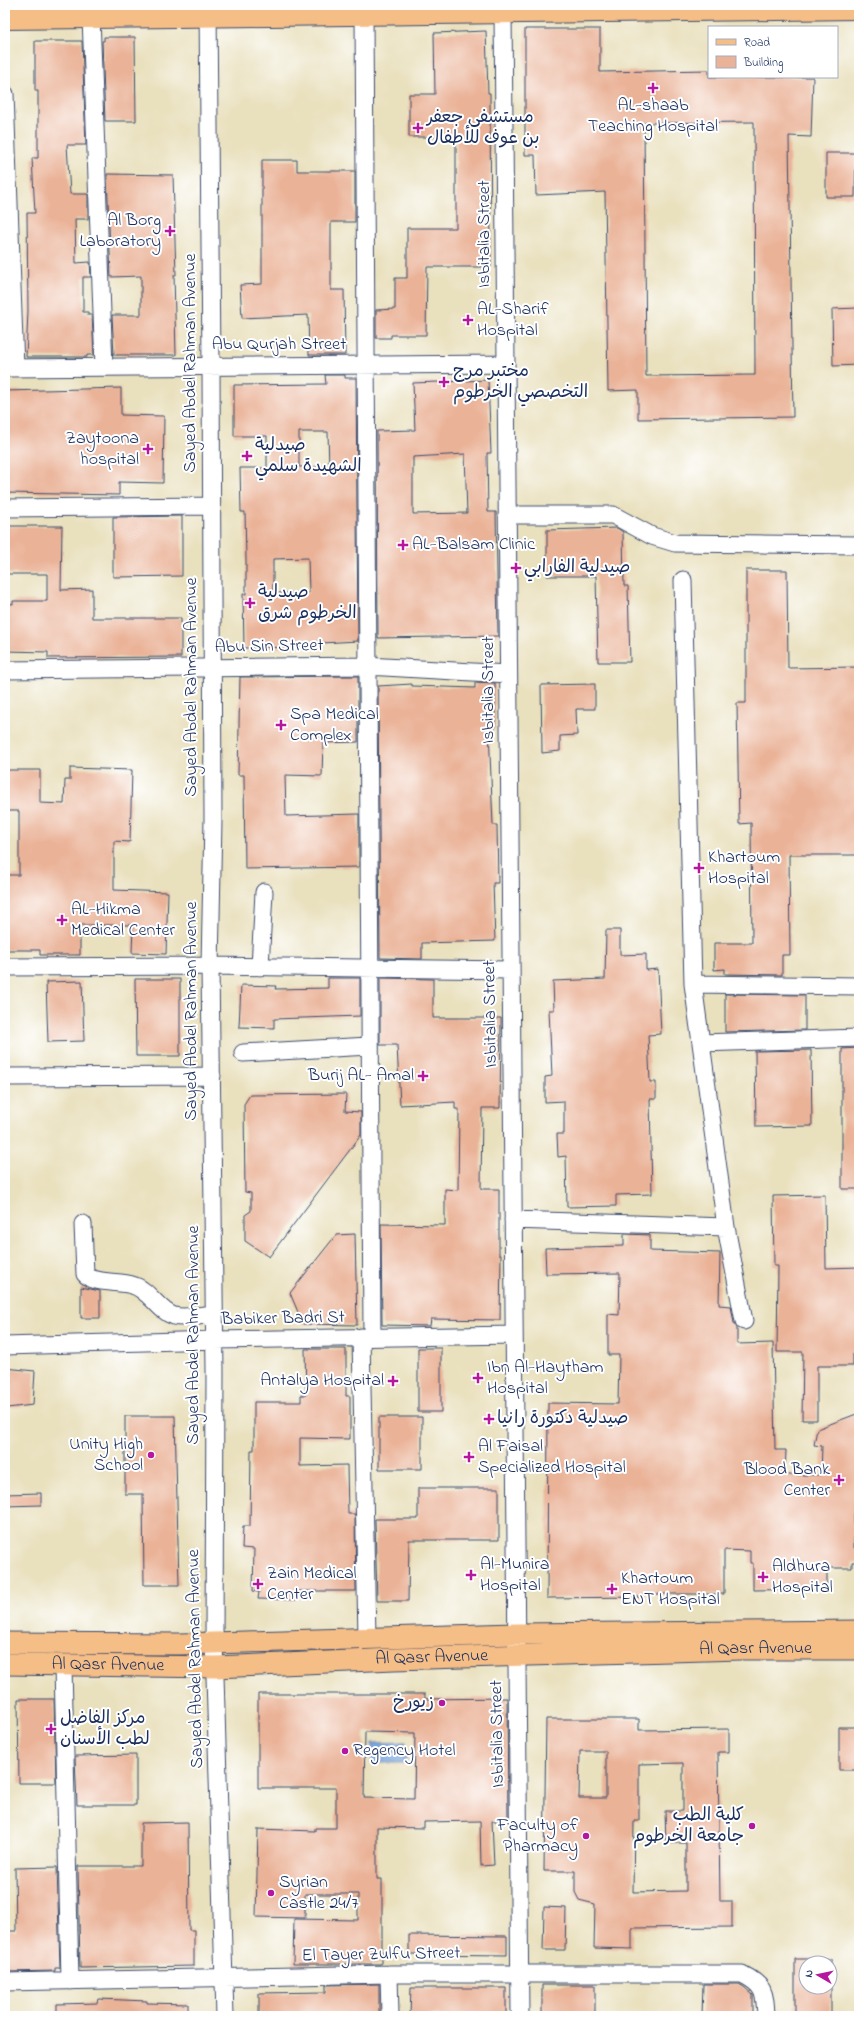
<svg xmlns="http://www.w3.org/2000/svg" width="864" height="2021" viewBox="0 0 864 2021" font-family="'Indie Flower','Playpen Sans Arabic',sans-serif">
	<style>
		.water { fill: #73a1dc; stroke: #47689d }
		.building { fill: #eab297; fill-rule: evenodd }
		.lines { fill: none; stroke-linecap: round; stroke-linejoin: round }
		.minor-casing { stroke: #3a4a6c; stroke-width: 19 }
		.major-casing { stroke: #3a4a6c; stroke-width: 23 }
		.highway-casing { stroke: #3a4a6c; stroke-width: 24 }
		.minor { stroke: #fff; stroke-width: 17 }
		.major { stroke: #f6be87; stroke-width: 21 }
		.highway { stroke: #f6be87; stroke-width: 22 }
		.poi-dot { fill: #b5179e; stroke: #fff; stroke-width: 1.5 }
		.labels { text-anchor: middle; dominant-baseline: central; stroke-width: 4; stroke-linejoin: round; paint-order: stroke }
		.poi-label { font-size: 18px; fill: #1b2f5e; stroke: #fff; text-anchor: start }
		.street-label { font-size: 18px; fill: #1b2f5e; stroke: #fff }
	</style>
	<rect width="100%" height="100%" fill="#fff"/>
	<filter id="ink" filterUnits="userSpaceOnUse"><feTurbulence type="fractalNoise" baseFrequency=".025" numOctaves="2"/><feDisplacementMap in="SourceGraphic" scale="8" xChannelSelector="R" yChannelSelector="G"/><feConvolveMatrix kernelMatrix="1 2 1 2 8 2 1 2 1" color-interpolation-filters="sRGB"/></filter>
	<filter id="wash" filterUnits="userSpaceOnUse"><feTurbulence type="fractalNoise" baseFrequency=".012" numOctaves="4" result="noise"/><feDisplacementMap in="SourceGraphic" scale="16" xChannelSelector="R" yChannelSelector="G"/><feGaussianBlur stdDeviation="0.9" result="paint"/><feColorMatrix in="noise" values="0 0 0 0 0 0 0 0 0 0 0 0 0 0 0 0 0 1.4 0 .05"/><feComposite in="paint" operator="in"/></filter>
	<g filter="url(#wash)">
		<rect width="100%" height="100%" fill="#e9e0bd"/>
		<path class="water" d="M406,1742V1763H372V1743Z"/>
		<g id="blocks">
			<path class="building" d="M525,29H600V72L709,70V77H813L811,137L789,136L793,417L638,419V390L608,391L605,192L536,195L535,155H525ZM754,122L755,375L646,376L644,123Z
				M486,31L488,93H490L491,267H427L426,335H391V338H376V310L395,309V278H407V228H456V137H409V94H435L434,33Z
				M104,37H135L136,121H105L102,41H104Z
				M35,41H82L86,145H67L70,194H88V219H75L76,263L90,262L91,277H83V312H88V315H92L94,355H87V357H26L28,311L27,213H35L32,158H38V91H35Z
				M826,153H856L855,197H826Z
				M262,160H297V171H355V222H331V290H344L345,355H309L308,315L242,318L240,285L262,284Z
				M107,174L173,175L176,275H174L176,355H114L112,315H141V276L111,277Z
				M859,308V365L833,366L832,309Z
				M325,375H345V378H356L358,641L303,644V647L244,648L243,594H246V559L245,512H241L240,468H267V436H234V385L326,384ZM299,432H328L329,467H299ZM308,558L309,593H273V559Z
				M488,380L491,453H487L488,512H496L498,636L378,638L377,431L415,430L413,383ZM465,454L467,513L413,514V457Z
				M121,388V415L164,416L163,483L119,482V495L5,493V391Z
				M182,516V576L113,577V517Z
				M5,526H62L61,590L92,589V618H181V657L48,658V652L5,651V603L13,604V601H47V574H5Z
				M617,528L623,532L624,586H628L630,662H598L596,576H547V530Z
				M746,570H787L788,668L859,667V855H789L790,955H782V975L725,974V969L714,970V943H752L751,823L739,824L737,703H746Z
				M358,676V742L323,743L322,776L285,775L286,816L359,814V867L245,869L244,775H238L240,677Z
				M475,682L495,683V729L489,730L493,825H497L498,883H493L495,941L422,943V959L380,958L378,686L412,684V686L475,688Z
				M595,684V709H576L577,735L560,736V751L542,753L541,685Z
				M70,768L132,770L130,842L114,841V890L168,892L166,954L132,953L133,925H80V955H40V950H5V875H19V811H5V770H40V803L64,804L65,780H70Z
				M606,930H620V955L646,954V970L658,969L661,1034L648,1035L650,1082H656V1099H650L652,1194L616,1195V1206L567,1207L566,1156L558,1157L557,1134H564V1101L545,1102V1077L552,1076L549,1010H554L553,981L605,979Z
				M328,978H360V1016L274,1019V1028L239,1027L241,985L276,986L275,989L328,988Z
				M380,978L433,979V1018H501L500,1108H482L481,1189H499V1255H501L500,1320L431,1319L430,1326L382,1325L381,1224L445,1225V1189L458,1190L459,1109H455V1102L400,1105L397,1045H380Z
				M135,979H180V1056H136Z
				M82,981L84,1041L48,1042L46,982Z
				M725,994L805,995V1030L725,1032Z
				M859,1048V1189H842V1049Z
				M811,1050L812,1126L756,1127L755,1051Z
				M346,1094L345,1111L361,1112V1135L269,1257L245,1241V1215L251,1211V1193L245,1192L244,1104L250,1095Z
				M825,1195L826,1268L859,1267V1353H853V1366H817V1420H802L803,1352H777L778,1266H774L773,1196Z
				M355,1234L357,1325L303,1324L290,1293L336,1235Z
				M624,1234L650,1235V1251L720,1253L719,1305L731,1306L734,1323L737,1328V1344L773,1343L775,1450H786L785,1475H821L822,1446L814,1445L817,1429L859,1413V1514H854V1548H859V1562H852V1568H827V1589L753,1590V1563H750V1551L724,1550V1594H643V1597L547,1598L548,1403L618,1404L619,1355H608V1314L619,1315L620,1273L546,1274L545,1248L624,1246Z
				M81,1287L100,1291V1318H81Z
				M418,1348H441V1412H418Z
				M305,1349H346V1396H350V1439L300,1438V1466L347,1465L348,1514H355L356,1591H296V1600L258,1599L259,1592L253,1591L254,1549L242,1548L243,1526H250L251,1450H254V1402H301V1395H306Z
				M5,1368L35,1371L33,1405L7,1408V1399H5Z
				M125,1416H175L179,1585H144L143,1494H125Z
				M379,1417H422V1469H379Z
				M418,1488H499V1540H409L408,1601H377L375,1519H418Z
				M41,1493V1505L5,1506V1494Z
				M258,1694H425V1699L507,1698L508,1821H492L494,1865L481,1866L480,1821L424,1822V1828L377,1827V1879H382V1963L380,1964H293L294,1919L358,1920V1894H305V1918L256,1917L258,1829L315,1831V1828H336V1788H258ZM365,1732L415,1733L414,1799L364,1798Z
				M18,1699H54L56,1783H19Z
				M546,1719H639V1730L729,1729V1752H718L720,1901H732V1927L632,1928V1949L594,1948L595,1904L579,1900L575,1892V1871H544ZM580,1751H606V1798H579ZM683,1763V1811H665L666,1843H686V1891L633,1892L634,1821H639V1764Z
				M839,1727H859V1770H839Z
				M136,1755V1805H77L75,1756Z
				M188,1822L189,1930H194V1966L80,1968L78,1866H141V1823Z
				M57,1867L60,1968H55V1971L5,1972V1931H16L15,1868Z
				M544,1907L566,1908L565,1950H543Z
				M409,1935L507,1936V1955L409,1954Z
				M795,1959H831V2016H795ZM806,1963H830V1987H806Z
				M379,1984V2016H259V1993L326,1992V1985Z
				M703,1984H739L744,1987L753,1995V2016H702Z
				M542,1985H595V2016H542Z
				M411,1988H506V2016H410Z
				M99,1999L147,2001V2003L188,2004V2016H57V2004L98,2003Z"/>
		</g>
	</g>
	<g filter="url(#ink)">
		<use href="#blocks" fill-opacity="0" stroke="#3a4a6c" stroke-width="1"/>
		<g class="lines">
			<defs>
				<path id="minor" d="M208,5L211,366L213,820L210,966L215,1371L214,1642L225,2016
					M503,12L520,2016
					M364,15L372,1337
					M91,17L104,367
					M5,94L15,368
					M5,368L506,364
					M5,508L211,506
					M507,515H613L652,536L675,543L859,545
					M5,670L367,666L508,674
					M5,967L210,966L511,970
					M260,967L264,892
					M693,984L859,986
					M701,1043L859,1038
					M243,1053L369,1046
					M5,1077L212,1076
					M513,1220L726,1227L693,984L683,580
					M83,1224L85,1274C93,1284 119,1281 132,1285C149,1289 158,1311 174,1316C185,1319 202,1315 214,1314
					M726,1227L744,1321
					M361,1337L367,1638
					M5,1346L215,1340L514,1335
					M63,1665L70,1981
					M389,1974L390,2016
					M5,1982L389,1974H742C764,1985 765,1992 766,2016"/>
				<g id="major">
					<path d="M5,1643L180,1644L517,1634L859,1631"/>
					<path id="s1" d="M5,1664L216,1667L394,1659L741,1649H859"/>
				</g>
				<path id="highway" d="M5,18L859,8"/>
			</defs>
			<use href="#minor" class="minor-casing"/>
			<use href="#major" class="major-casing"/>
			<use href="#highway" class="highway-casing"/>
			<use href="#minor" class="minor"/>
			<use href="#major" class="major"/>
			<use href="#highway" class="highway"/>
		</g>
	</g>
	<g class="poi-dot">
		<path d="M651 82h4v4h4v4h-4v4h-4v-4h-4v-4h4z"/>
		<path d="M416 122h4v4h4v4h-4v4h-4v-4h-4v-4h4z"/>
		<path d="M168 225h4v4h4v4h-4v4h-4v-4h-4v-4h4z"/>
		<path d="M466 314h4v4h4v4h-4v4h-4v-4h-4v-4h4z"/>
		<path d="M442 376h4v4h4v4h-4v4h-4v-4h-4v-4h4z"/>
		<path d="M146 443h4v4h4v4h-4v4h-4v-4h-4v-4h4z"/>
		<path d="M245 450h4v4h4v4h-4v4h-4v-4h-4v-4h4z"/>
		<path d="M401 539h4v4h4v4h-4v4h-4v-4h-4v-4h4z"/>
		<path d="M514 562h4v4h4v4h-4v4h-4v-4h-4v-4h4z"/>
		<path d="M248 597h4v4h4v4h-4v4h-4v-4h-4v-4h4z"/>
		<path d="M279 719h4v4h4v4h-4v4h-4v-4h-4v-4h4z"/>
		<path d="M697 862h4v4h4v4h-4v4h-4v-4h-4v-4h4z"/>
		<path d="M60 914h4v4h4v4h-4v4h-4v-4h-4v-4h4z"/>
		<path d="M421 1070h4v4h4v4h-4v4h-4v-4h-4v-4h4z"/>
		<path d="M476 1372h4v4h4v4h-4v4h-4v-4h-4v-4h4z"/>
		<path d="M391 1375h4v4h4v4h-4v4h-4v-4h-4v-4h4z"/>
		<path d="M487 1413h4v4h4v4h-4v4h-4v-4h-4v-4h4z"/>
		<circle cx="151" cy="1455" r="4"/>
		<path d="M467 1451h4v4h4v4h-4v4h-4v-4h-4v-4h4z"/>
		<path d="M837 1474h4v4h4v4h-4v4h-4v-4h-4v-4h4z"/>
		<path d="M469 1569h4v4h4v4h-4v4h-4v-4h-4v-4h4z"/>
		<path d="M761 1571h4v4h4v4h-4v4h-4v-4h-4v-4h4z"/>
		<path d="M256 1578h4v4h4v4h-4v4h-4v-4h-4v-4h4z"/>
		<path d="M610 1583h4v4h4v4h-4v4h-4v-4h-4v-4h4z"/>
		<circle cx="442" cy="1703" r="4"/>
		<path d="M49 1723h4v4h4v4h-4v4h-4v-4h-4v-4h4z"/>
		<circle cx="345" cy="1751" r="4"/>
		<circle cx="752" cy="1826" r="4"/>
		<circle cx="586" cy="1836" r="4"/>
		<circle cx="271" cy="1893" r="4"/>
	</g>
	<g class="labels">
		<g class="poi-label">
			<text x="653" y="106" text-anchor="middle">AL-shaab<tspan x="653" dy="21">Teaching Hospital</tspan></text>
			<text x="427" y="118">مستشفى جعفر<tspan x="427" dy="21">بن عوف للأطفال</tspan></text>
			<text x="161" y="221" text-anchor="end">Al Borg<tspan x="161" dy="21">Laboratory</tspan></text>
			<text x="477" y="310">AL-Sharif<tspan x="477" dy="21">Hospital</tspan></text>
			<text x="453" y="372">مختبر مرج<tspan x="453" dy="21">التخصصي الخرطوم</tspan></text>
			<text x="139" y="439" text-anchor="end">Zaytoona<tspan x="139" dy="21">hospital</tspan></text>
			<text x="255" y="446">صيدلية<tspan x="255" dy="21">الشهيدة سلمي</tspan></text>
			<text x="412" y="545">AL-Balsam Clinic</text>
			<text x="524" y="568">صيدلية الفارابي</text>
			<text x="258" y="593">صيدلية<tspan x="258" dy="21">الخرطوم شرق</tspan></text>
			<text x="290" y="715">Spa Medical<tspan x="290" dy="21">Complex</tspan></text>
			<text x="708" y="858">Khartoum<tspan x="708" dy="21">Hospital</tspan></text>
			<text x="71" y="910">AL-Hikma<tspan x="71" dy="21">Medical Center</tspan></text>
			<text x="414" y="1076" text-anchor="end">Burij AL- Amal</text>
			<text x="487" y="1368">Ibn Al-Haytham<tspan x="487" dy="21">Hospital</tspan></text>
			<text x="384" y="1381" text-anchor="end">Antalya Hospital</text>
			<text x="497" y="1419">صيدلية دكتورة رانيا</text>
			<text x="143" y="1445" text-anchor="end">Unity High<tspan x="143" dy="21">School</tspan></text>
			<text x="478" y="1447">Al Faisal<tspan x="478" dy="21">Specialized Hospital</tspan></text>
			<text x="830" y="1470" text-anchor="end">Blood Bank<tspan x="830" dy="21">Center</tspan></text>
			<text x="480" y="1565">Al-Munira<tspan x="480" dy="21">Hospital</tspan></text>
			<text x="772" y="1567">Aldhura<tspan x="772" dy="21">Hospital</tspan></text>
			<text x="267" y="1574">Zain Medical<tspan x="267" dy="21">Center</tspan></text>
			<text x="621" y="1579">Khartoum<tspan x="621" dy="21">ENT Hospital</tspan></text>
			<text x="434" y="1703" text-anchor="end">زيورخ</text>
			<text x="60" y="1719">مركز الفاضل<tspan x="60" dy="21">لطب الأسنان</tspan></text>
			<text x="353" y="1751">Regency Hotel</text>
			<text x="744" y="1816" text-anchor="end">كلية الطب<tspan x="744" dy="21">جامعة الخرطوم</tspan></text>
			<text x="578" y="1826" text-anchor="end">Faculty of<tspan x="578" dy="21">Pharmacy</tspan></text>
			<text x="279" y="1883">Syrian<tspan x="279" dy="21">Castle 24/7</tspan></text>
		</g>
		<g class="street-label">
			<text transform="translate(485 234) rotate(-90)">Isbitalia Street</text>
			<text x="279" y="345">Abu Qurjah Street</text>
			<text transform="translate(191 363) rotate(-90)">Sayed Abdel Rahman Avenue</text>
			<text transform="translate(269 647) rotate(-1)">Abu Sin Street</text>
			<text transform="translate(192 687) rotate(-90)">Sayed Abdel Rahman Avenue</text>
			<text transform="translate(489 690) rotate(-90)">Isbitalia Street</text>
			<text transform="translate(192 1011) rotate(-90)">Sayed Abdel Rahman Avenue</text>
			<text transform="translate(491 1014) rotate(-91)">Isbitalia Street</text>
			<text transform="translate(283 1319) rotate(-1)">Babiker Badri St</text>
			<text transform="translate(194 1335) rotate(-90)">Sayed Abdel Rahman Avenue</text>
			<text stroke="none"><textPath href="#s1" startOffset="751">Al Qasr Avenue</textPath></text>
			<text stroke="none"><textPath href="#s1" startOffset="427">Al Qasr Avenue</textPath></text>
			<text transform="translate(196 1659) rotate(-91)">Sayed Abdel Rahman Avenue</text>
			<text stroke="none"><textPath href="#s1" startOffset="103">Al Qasr Avenue</textPath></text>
			<text transform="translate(498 1734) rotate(-91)">Isbitalia Street</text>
			<text transform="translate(381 1955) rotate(-1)">El Tayer Zulfu Street</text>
		</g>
	</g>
	<rect width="864" height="2021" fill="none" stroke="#fff" stroke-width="20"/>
	<rect x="708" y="26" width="130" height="52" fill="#ffffff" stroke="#a4acbf"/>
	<rect x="716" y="39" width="20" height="6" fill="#f6be87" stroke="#a4acbf"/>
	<text x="744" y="46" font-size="12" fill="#1b2f5e">Road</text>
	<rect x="716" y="56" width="20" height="12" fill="#eab297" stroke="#a4acbf"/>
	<text x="744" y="66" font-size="12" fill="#1b2f5e">Building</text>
	<g transform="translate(818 1975) rotate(279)"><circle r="19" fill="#ffffff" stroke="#a4acbf"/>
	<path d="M0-3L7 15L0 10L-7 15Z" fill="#b5179e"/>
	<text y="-6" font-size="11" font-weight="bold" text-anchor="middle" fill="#1b2f5e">N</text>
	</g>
</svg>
